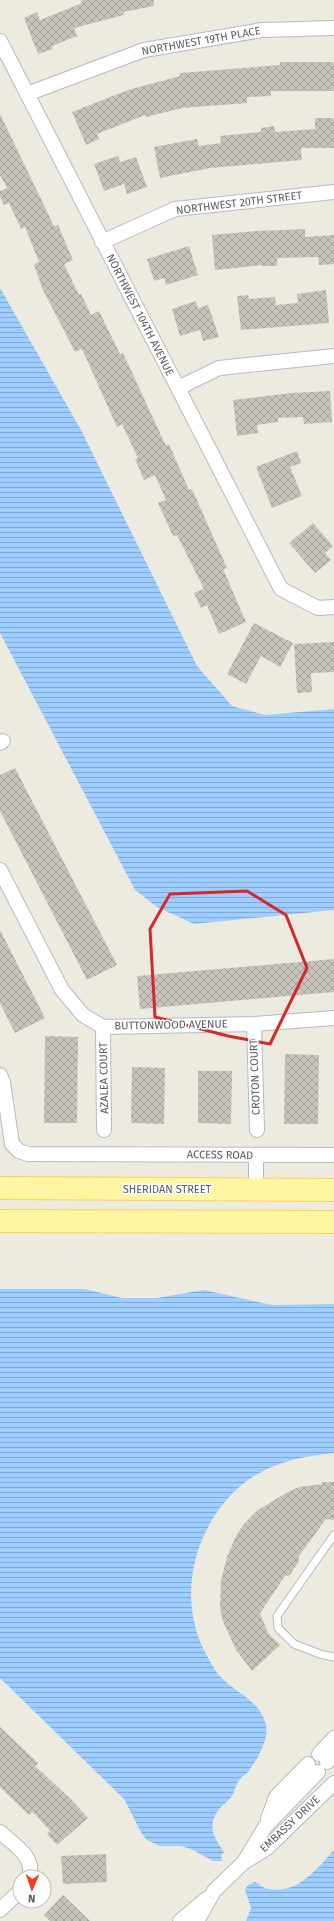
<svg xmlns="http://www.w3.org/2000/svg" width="334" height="1921" viewBox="0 0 334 1921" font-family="'Fira Sans',sans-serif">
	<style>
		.water { fill: url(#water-rules) }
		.building { fill: url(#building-cross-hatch) }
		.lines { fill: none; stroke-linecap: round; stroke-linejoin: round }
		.service-casing { stroke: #b8bac0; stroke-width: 9 }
		.minor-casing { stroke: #b8bac0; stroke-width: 16 }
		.primary-casing { stroke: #f8d34e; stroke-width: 24 }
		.service { stroke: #fff; stroke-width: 7 }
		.minor { stroke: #fff; stroke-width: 14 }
		.primary { stroke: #fff6a3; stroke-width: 22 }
		.marked { fill: none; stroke: #d62828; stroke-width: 3; stroke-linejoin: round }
		.labels { text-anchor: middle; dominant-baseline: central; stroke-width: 3; stroke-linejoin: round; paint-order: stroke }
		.street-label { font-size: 11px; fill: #595c62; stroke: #fff }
	</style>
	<defs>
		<pattern id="water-rules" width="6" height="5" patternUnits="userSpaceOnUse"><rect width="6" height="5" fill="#9eceff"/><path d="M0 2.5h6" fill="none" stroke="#84aad2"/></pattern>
		<pattern id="building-cross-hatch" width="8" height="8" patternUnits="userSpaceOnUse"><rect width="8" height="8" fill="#c8c4bd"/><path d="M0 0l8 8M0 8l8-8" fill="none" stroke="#a5a29d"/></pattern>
	</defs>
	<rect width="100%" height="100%" fill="#edebe0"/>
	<path class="water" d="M0,288L81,430L197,666L232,706L265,715L334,709V910L194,924L157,907L135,890L0,633Z
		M0,1289H84L122,1298H157L204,1290L272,1305L334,1304V1453C302,1456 270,1463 244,1483C204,1515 183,1571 194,1621C197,1638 205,1653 214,1668C227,1691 259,1696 266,1725C269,1740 257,1760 248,1772C245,1775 240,1778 238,1782C235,1786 235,1792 232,1796C229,1800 225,1803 221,1807C207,1823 212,1836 224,1852L221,1855L222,1861H213L191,1849L181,1846H160L147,1840L142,1834L124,1799L0,1678Z
		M334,1850V1921H246L251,1908L245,1890L248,1885L255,1882C259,1884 264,1889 269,1889C298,1894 317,1869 334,1850Z"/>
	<path class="building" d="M81,0H154V6L123,12L124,15L74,28L77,36L52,46L53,49L38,54L24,18L37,12L40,20L82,3Z
		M280,62H334V91H271V96L247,97V103L182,108L146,117L145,115L97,134L99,139L86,145L72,112L128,90L180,76V73L280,65Z
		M0,114L54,226L58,225L73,260L64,264L79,295L81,294L91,315L99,311L120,354L123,353L166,446L169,444L189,490L192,489L227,568L223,569L246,622L219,634L207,605L201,608L194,593L204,589L177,535L173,536L158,503L166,500L155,475L144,480L135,459L138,458L122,424L117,427L82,349L75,352L42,288L34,264L39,262L25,227L21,229L9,203L4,205L0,197V191L7,188L0,175Z
		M315,118H334V148H301L302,160L210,168L160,178L154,147L197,139L199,146L221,143L220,136L261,132V128L274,126L275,132L315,129Z
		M118,156L120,162L136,157L147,187L127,194L124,184L104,191L94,164Z
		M305,229V237L334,235V264L319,265L318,257L277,258V266H262V265L215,270L212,235L257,231Z
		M189,246L198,275L166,285L164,278L154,281L147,259Z
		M326,290L329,323L241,330L237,296L248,295L249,299L275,297L276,305L298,303L297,294Z
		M196,301L198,308L208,305L219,337L203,341L200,330L180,336L172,309Z
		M330,391L332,422L304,424L303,417L278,418V422L257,425L258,433L237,436L233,400L291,393Z
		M297,451L301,463L290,467L302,496L272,508L256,467Z
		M313,523L333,546L325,553L331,560L315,573L289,543Z
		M254,623L293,643L280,667L261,656L246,684L227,674Z
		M334,642V672L311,673L312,692L297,693L294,644Z
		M15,768L117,965L87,980L0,811V775Z
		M0,930L45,1018L15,1033L0,1003Z
		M334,959V992L140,1009L137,976Z
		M45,1036L78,1037L77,1123H44Z
		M285,1054L319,1055L318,1124H284Z
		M132,1067L165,1068L164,1124L131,1123Z
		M198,1071H232L231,1124L198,1123Z
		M322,1482H334V1520L326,1519L299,1556V1561L290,1575L285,1576L260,1613L268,1633L280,1645L252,1671L236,1650L222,1619L220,1607L221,1581L227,1557L236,1536L243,1525L258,1510L288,1492L299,1487L322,1484Z
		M0,1727L38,1763L35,1766L71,1799L88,1818L57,1845L47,1834L50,1831L33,1812L29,1815L0,1787Z
		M106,1854L107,1882L63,1884L61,1856Z
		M63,1895L90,1921H50L44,1915Z"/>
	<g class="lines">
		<defs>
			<path id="service" d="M334,1535L277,1616L278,1628L294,1644L320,1654L334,1657"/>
			<path id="minor" d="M0,41L281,589L318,608L334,607
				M27,94L144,50L262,30L334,28
				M102,242L175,209L334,192
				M178,388L219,368L334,356
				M0,743L3,741
				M0,870L62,990L83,1015L103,1027L254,1024L334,1018
				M254,1024L257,1130
				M103,1027L104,1130
				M0,1075L3,1082L12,1144L19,1151L28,1154L334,1155
				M256,1155V1189
				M319,1754L334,1738
				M327,1762L334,1755
				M268,1819L276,1797L308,1764
				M0,1832C13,1844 36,1857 29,1877
				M246,1861L267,1848L334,1783
				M0,1910L20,1891
				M180,1921L206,1899
				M197,1921L214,1891L244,1862L265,1827L318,1772"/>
			<path id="primary" d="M0,1188L334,1190
				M0,1221L334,1222"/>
		</defs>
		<use href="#service" class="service-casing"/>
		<use href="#minor" class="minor-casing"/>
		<use href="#primary" class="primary-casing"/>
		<use href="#service" class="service"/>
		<use href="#minor" class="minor"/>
		<use href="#primary" class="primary"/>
	</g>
	<path class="marked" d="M247,891L286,915L307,968L270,1044L228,1036L155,1017L150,929L170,894Z"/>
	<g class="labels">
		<g class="street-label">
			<text transform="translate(201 41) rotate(-10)">NORTHWEST 19TH PLACE</text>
			<text transform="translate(239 203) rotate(-7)">NORTHWEST 20TH STREET</text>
			<text transform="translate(140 315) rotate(63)">NORTHWEST 104TH AVENUE</text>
			<text transform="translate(171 1025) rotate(-1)">BUTTONWOOD AVENUE</text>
			<text transform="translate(255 1077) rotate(-92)">CROTON COURT</text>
			<text transform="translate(104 1078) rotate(-91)">AZALEA COURT</text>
			<text transform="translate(220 1155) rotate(1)">ACCESS ROAD</text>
			<text x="167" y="1189">SHERIDAN STREET</text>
			<text transform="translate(290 1824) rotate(-43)">EMBASSY DRIVE</text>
		</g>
	</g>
	<g transform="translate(32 1889) rotate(182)"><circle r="19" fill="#ffffff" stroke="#bdbec0"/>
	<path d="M0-3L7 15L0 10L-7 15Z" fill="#f13f21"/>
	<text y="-6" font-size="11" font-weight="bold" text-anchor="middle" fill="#595c62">N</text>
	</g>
</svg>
